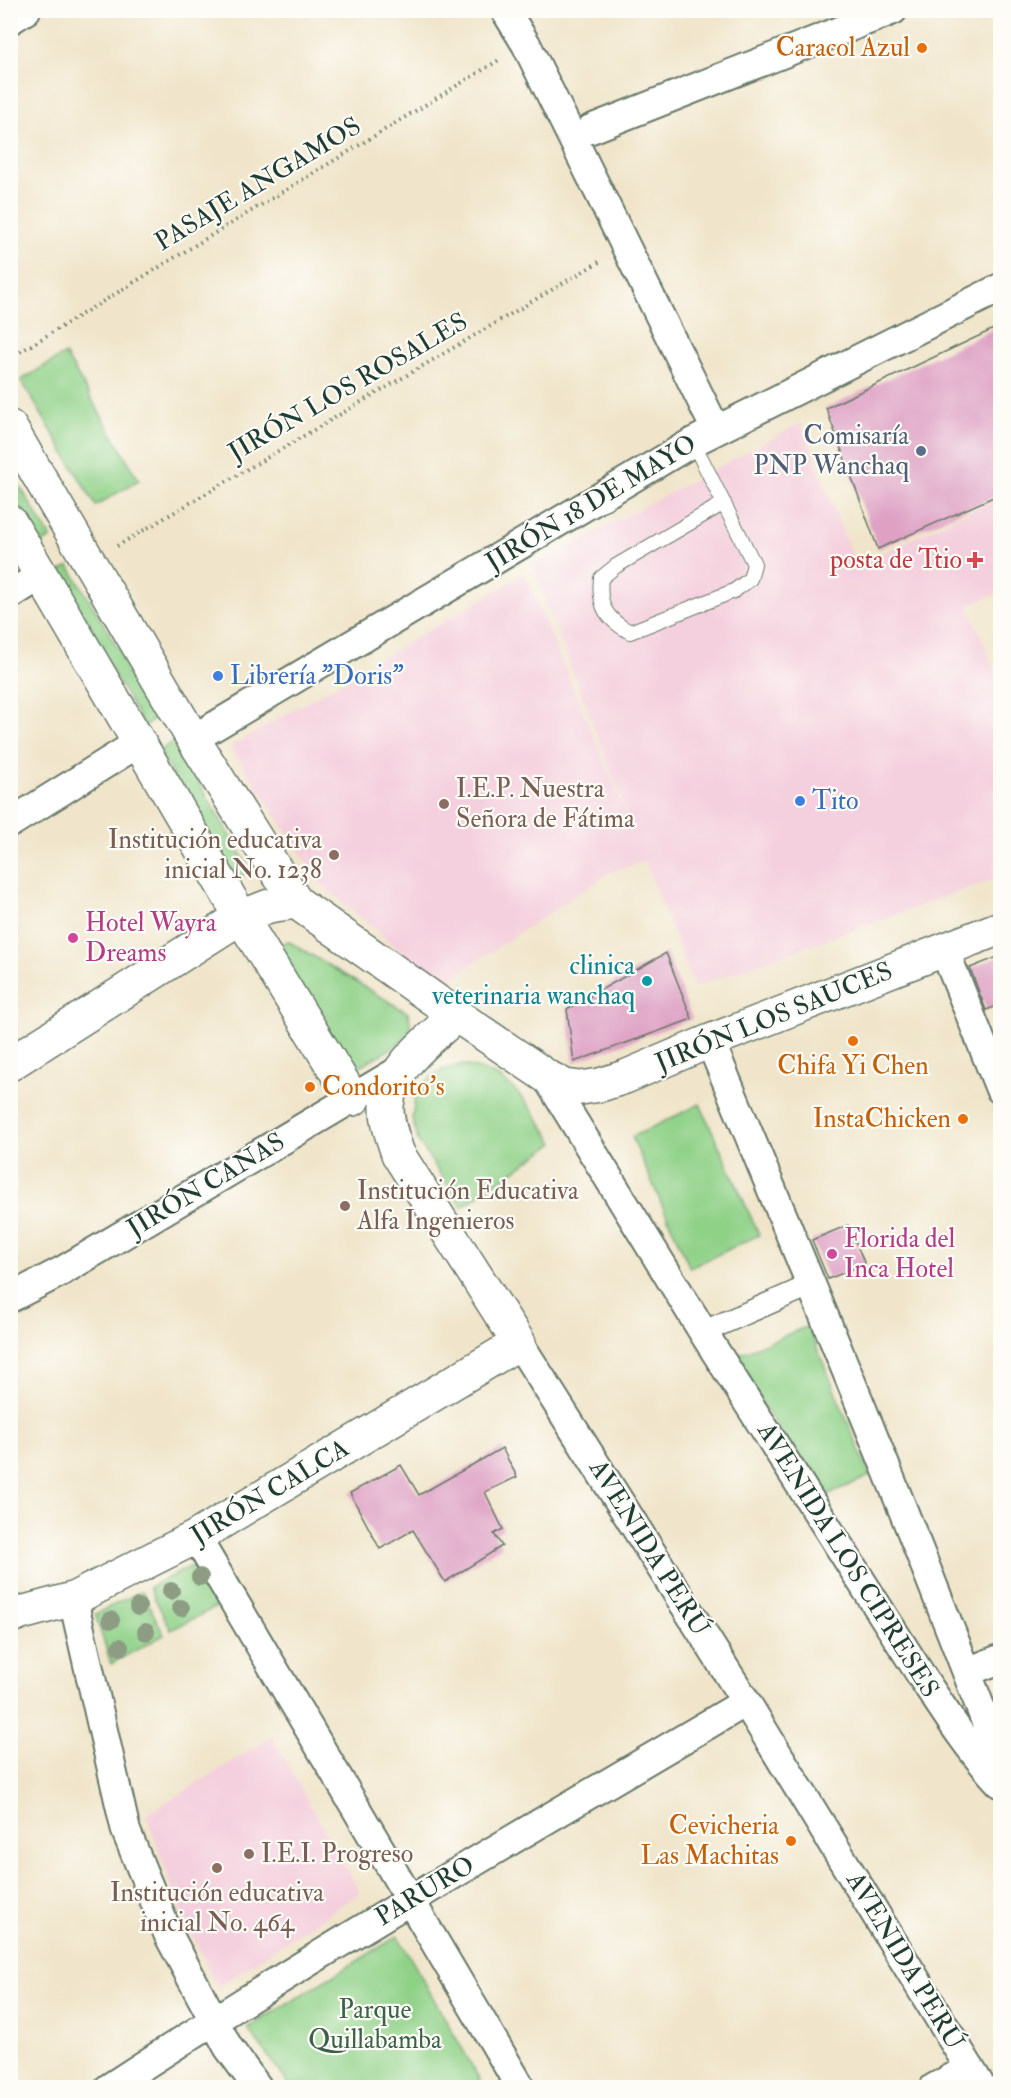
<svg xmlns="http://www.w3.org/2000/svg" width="1011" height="2098" viewBox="0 0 1011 2098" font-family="'IM FELL Double Pica',serif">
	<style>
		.built { fill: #f4cfdd }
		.green { fill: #90d188; stroke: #58875e; stroke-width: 1.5 }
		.building { fill: #dea1c4 }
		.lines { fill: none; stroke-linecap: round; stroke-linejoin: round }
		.service-casing { stroke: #687868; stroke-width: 16 }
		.pedestrian-casing { stroke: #687868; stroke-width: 24 }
		.minor-casing { stroke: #687868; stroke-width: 32 }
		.tertiary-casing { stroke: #687868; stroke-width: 36 }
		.path { stroke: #687868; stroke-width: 4; stroke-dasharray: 1.5 4.5; stroke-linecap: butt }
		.service { stroke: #fff; stroke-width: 14 }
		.pedestrian { stroke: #fff; stroke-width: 21 }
		.minor { stroke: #fff; stroke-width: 28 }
		.tertiary { stroke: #fff; stroke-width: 33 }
		.tree { fill: #8c9d83 }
		.food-dot { fill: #e8710a; stroke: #fdfcf7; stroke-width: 2 }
		.service-dot { fill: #5c6f8a; stroke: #fdfcf7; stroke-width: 2 }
		.health-dot { fill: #e0444e; stroke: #fdfcf7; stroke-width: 2 }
		.shop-dot { fill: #3f7fe0; stroke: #fdfcf7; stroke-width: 2 }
		.education-dot { fill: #8d6e63; stroke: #fdfcf7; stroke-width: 2 }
		.hotel-dot { fill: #d1479c; stroke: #fdfcf7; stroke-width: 2 }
		.culture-dot { fill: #0f9aa8; stroke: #fdfcf7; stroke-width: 2 }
		.labels { text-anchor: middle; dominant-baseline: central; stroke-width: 4.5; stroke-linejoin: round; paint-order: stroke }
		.food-label { font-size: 26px; fill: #c56008; stroke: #fdfcf7; text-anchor: end }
		.street-label { font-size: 26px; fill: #1f3d34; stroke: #fdfcf7 }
		.service-label { font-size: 26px; fill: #4e5e75; stroke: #fdfcf7; text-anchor: end }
		.health-label { font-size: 26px; fill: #be3a42; stroke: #fdfcf7; text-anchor: end }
		.shop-label { font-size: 26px; fill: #366cbe; stroke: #fdfcf7; text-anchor: start }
		.education-label { font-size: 26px; fill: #785e54; stroke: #fdfcf7; text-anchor: start }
		.hotel-label { font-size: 26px; fill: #b23c85; stroke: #fdfcf7; text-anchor: start }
		.culture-label { font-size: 26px; fill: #0d838f; stroke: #fdfcf7; text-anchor: end }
		.park-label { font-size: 26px; fill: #3b6249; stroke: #fdfcf7 }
	</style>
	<rect width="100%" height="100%" fill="#fdfcf7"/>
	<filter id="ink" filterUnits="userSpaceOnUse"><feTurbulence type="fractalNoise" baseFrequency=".0167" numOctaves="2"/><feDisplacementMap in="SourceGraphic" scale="12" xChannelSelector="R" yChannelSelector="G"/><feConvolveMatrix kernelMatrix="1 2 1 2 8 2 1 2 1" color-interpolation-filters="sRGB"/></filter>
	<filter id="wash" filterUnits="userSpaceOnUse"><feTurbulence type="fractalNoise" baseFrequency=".008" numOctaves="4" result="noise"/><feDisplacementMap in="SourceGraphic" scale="24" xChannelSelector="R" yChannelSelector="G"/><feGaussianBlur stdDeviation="1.35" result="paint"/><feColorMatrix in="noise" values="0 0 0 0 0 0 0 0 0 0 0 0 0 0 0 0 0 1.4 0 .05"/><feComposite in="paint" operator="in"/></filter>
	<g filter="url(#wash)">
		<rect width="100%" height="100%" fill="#f0e5ca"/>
		<path class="built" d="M801,423L856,566L1000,496V593L968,605L1000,682V877L694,987L645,861L611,872L450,979L421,968L321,884L230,747L525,574L635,834L532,566Z
			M272,1737L360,1893L217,1987L180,1909L146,1815Z"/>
		<path class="green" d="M65,354L139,480L96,506L21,380Z
			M10,470L51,538L40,545L11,496Z
			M69,566L159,717L144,726L56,574Z
			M174,741L251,871L232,881L159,751Z
			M288,941L408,1013C410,1019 412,1025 410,1031C405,1045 364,1063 350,1071L276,954L279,945Z
			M461,1065C511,1071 529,1105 554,1143L462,1207L418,1141L412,1118L415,1098L426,1081L442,1070Z
			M700,1104L759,1235L690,1268L632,1137Z
			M808,1326L870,1476L822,1497L732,1357Z
			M206,1559L230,1600L171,1630L149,1587Z
			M142,1591L164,1635L111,1664L95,1614Z
			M398,1936L484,2087H291L247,2028Z"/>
		<g id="blocks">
			<path class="building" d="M1000,326V494L878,549L826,408Z
				M666,953L692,1019L574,1062L567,1009Z
				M1000,956V1005L986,1010L970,968Z
				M848,1225L865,1264L828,1279L812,1240Z
				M502,1448L517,1477L485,1492L503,1529L494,1534L502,1546L445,1582L413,1530L380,1549L350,1493L401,1465L419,1495Z"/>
		</g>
	</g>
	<g filter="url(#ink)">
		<use href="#blocks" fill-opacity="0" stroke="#687868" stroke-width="1.5"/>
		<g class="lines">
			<defs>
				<path id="service" d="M693,442L754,564L750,579L734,591L630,632C606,619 598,606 601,578L616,566L724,503"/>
				<path id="pedestrian" d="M703,1332L811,1285"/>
				<path id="minor" d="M505,10L526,44L716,430
					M10,20L26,10
					M591,129L893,10
					M10,595L41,575
					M193,739L693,442L1000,288
					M10,823L140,742
					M944,949L1000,1089
					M710,1041C809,1279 909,1518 1000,1759
					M546,1076L703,1332L926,1683C949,1718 971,1752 1000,1783
					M10,1298L62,1271L400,1070
					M519,1343L746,1702L982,2088
					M196,1537L521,2088
					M73,1599L126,1831L169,1936L228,2047L258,2088
					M967,1672L1000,1659
					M109,2088C317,1952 532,1828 746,1702
					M934,2088L970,2068"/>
				<path id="tertiary" d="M10,427L193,739L296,902L456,1015L546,1076L565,1086L581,1088L600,1085L625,1077L710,1041L1000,928
					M10,522L241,917L353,1099
					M10,1064L241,917L269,906L296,902
					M10,1616L73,1599L196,1537L519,1343L398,1154C393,1138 386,1122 387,1105C391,1066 430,1040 456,1015"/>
			</defs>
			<use href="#service" class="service-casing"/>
			<use href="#pedestrian" class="pedestrian-casing"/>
			<use href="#minor" class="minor-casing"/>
			<use href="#tertiary" class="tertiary-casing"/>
			<path class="path" d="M10,358L499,60
				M117,546L599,262"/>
			<use href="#service" class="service"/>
			<use href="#pedestrian" class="pedestrian"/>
			<use href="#minor" class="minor"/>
			<use href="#tertiary" class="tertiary"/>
		</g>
		<g class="tree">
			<circle cx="200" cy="1577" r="9"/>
			<circle cx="171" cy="1591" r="9"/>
			<circle cx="138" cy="1607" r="9"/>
			<circle cx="181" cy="1608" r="9"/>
			<circle cx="111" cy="1620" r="9"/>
			<circle cx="146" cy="1632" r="9"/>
			<circle cx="120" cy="1647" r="9"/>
		</g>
	</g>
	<g class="food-dot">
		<circle cx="922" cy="48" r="6"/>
		<circle cx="853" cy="1041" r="6"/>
		<circle cx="310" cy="1087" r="6"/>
		<circle cx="963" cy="1119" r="6"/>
		<circle cx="791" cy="1841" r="6"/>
	</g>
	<circle class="service-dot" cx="921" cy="451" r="6"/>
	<path class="health-dot" d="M972 551h6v6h6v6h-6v6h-6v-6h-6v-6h6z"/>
	<g class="shop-dot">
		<circle cx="218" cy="676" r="6"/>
		<circle cx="800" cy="801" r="6"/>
	</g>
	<g class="education-dot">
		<circle cx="444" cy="804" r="6"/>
		<circle cx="334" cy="855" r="6"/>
		<circle cx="345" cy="1206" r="6"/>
		<circle cx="249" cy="1854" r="6"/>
		<circle cx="217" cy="1868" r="6"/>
	</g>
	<g class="hotel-dot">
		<circle cx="73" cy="938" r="6"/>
		<circle cx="832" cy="1254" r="6"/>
	</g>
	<circle class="culture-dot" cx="647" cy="981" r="6"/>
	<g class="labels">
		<g class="food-label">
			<text x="910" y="48">Caracol Azul</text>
			<text x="853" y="1066" text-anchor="middle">Chifa Yi Chen</text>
			<text x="322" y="1087" text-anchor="start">Condorito's</text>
			<text x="951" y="1119">InstaChicken</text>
			<text x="779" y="1826">Cevicheria<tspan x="779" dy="30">Las Machitas</tspan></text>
		</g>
		<g class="street-label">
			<text transform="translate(258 184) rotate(-31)">PASAJE ANGAMOS</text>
			<text transform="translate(348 387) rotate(-30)">JIRÓN LOS ROSALES</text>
			<text transform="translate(591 503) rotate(-31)">JIRÓN 18 DE MAYO</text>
			<text transform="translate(774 1017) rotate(-22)">JIRÓN LOS SAUCES</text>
			<text transform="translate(206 1185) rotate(-31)">JIRÓN CANAS</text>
			<text transform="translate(270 1492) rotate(-31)">JIRÓN CALCA</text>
			<text transform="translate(649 1548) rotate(58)">AVENIDA PERÚ</text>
			<text transform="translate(848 1560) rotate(58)">AVENIDA LOS CIPRESES</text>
			<text transform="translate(425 1891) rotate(-31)">PARURO</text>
			<text transform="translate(905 1961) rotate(59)">AVENIDA PERÚ</text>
		</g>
		<g class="service-label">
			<text x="909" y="436">Comisaría<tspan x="909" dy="30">PNP Wanchaq</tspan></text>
		</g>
		<g class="health-label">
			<text x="962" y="560">posta de Ttio</text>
		</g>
		<g class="shop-label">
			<text x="230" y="676">Librería "Doris"</text>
			<text x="812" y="801">Tito</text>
		</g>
		<g class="education-label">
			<text x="456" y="789">I.E.P. Nuestra<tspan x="456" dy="30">Señora de Fátima</tspan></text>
			<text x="322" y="840" text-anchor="end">Institución educativa<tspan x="322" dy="30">inicial No. 1238</tspan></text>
			<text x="357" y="1191">Institución Educativa<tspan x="357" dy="30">Alfa Ingenieros</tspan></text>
			<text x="261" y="1854">I.E.I. Progreso</text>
			<text x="217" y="1893" text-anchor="middle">Institución educativa<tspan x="217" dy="30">inicial No. 464</tspan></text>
		</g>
		<g class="hotel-label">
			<text x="85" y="923">Hotel Wayra<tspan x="85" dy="30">Dreams</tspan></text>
			<text x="844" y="1239">Florida del<tspan x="844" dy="30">Inca Hotel</tspan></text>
		</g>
		<g class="culture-label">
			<text x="635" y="966">clinica<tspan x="635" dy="30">veterinaria wanchaq</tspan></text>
		</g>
		<g class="park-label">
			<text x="375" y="2010">Parque<tspan x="375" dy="30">Quillabamba</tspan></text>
		</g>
	</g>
	<rect width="1011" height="2098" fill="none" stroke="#fdfcf7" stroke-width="36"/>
</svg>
